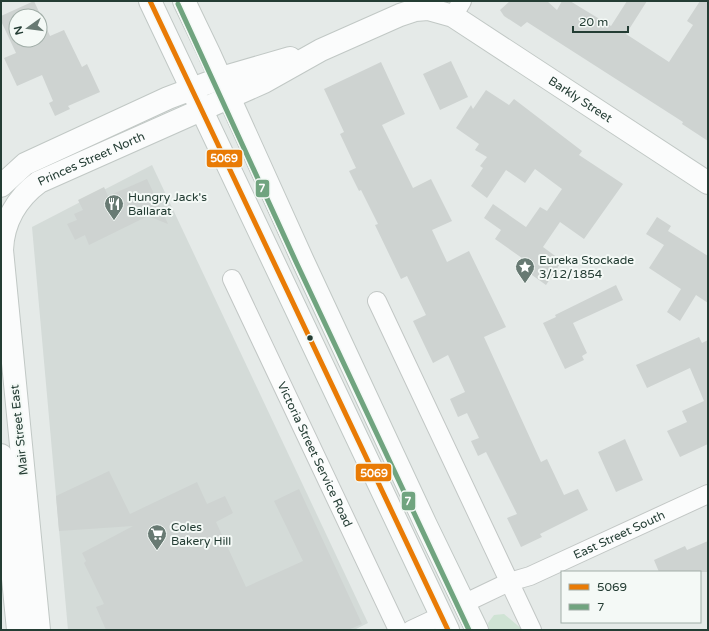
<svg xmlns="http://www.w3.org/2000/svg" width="709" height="631" viewBox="0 0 709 631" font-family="'Varela Round',sans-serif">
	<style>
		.built { fill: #d4dbd8 }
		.green { fill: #cfe3d4 }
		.building { fill: #ced3d1; fill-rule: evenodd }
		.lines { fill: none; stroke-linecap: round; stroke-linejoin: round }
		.street-casing { stroke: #c2c7c5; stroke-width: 20 }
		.secondary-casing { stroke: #c1c8c5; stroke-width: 24 }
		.street { stroke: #fbfcfc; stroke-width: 18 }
		.secondary { stroke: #fbfcfc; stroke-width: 22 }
		.bus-1-casing { stroke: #f4f9f6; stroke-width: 8 }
		.bus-2-casing { stroke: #f4f9f6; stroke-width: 8 }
		.bus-1 { stroke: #e97b05; stroke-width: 5 }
		.bus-2 { stroke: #70a47f; stroke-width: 5 }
		.bus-dot { fill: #243d34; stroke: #f4f9f6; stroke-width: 1.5 }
		.labels { text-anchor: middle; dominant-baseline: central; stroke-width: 4; stroke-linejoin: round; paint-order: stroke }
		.street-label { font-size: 12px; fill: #243d34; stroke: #f4f9f6 }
		.poi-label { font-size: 12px; fill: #243d34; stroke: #f4f9f6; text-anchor: start }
		.line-badge { stroke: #f4f9f6; stroke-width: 1.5 }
		.badge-label { font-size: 11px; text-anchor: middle; font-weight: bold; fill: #fff }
	</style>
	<rect width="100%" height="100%" fill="#e5eae8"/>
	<path class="built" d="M152,165L368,623L354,630H68L32,227Z"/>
	<path class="green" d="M504,614L523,630H489L488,623L494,615Z"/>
	<path class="building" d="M34,1L50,36L64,30L82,67L87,64L100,92L68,106L70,109L55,116L49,103L53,101L42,75L17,86L4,58L16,53L1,21V16ZM16,16H40V40H16Z
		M510,1H547L557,10L562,1H570L611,26L627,1H647L626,34L669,62L693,25L687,21L700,1H708V141L682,124L683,122L527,22L521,27L504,16L500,10Z
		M451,61L468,97L440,110L423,74Z
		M381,62L405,114L382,125L413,188L431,179L452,221L432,230L447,262L469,251L506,327L484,337L541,462L547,459L564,495L578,489L588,510L540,534L542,537L521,547L507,518L517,514L486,452L478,456L471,441L479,438L467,413L458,417L450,399L465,392L448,355L433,363L413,321L426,315L407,276L401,279L375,225L378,224L361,190L359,191L349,171L356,168L340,134L344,132L324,89Z
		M486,90L509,105L514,99L582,151L579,155L623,184L584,239L560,222L543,247L562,261L546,285L525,270L529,263L495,239L501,230L484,218L493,204L526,227L540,207L547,211L562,189L535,169L525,183L506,170L487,198L471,186L483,168L480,166L487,157L475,150L479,144L456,128L471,105L473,109Z
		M147,179L168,224L148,216L89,245L85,235L75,240L67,224L77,220L74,214L83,210L78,200L104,187L108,196Z
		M657,217L671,226L668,231L708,256V303L696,295L680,321L667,312L681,289L649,268L664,245L646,234Z
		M616,285L623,300L573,323L587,353L582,356L584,360L565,369L543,323L556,317L555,315Z
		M699,337L702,343L708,340V444L680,457L667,431L687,422L682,411L704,401L690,368L647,388L636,365Z
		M625,439L643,480L616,492L598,452Z
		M109,471L130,514L197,482L207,504L225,496L233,513L216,522L246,587L303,561L274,501L299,489L362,624L348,630H106L96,607L104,604L84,563L86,561L82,553L133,526L59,531L56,496Z
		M708,541V572H659L654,560L685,546L687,550Z"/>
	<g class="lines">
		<defs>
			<g id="street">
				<path d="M453,16L462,1"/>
				<path id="s1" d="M232,279L398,630"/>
				<path d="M377,301L532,630"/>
				<path id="s2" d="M463,604L509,582L530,576L708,494"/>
				<path d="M411,630L441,616"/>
			</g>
			<g id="secondary">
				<path d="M150,1L448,630"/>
				<path d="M184,1L209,53L303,261L426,525L477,630"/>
				<path d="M1,186L25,164L168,98L221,78L290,58"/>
				<path d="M1,455L18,630"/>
				<path id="s3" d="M39,630L2,250C3,222 17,198 39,182L264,82L321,50L400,15L415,10L428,9L453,16L708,183"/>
			</g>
		</defs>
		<use href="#street" class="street-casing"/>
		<use href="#secondary" class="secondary-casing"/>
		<use href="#street" class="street"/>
		<use href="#secondary" class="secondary"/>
		<defs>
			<path id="bus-1" d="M150,1L448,630"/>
			<path id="bus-2" d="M178,4L297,264L469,630"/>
		</defs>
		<use href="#bus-1" class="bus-1-casing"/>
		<use href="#bus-2" class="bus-2-casing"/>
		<use href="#bus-1" class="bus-1"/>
		<use href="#bus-2" class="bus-2"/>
	</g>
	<defs>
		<symbol id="restaurant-pin" viewBox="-11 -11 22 30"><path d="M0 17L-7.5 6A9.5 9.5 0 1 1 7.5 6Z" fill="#687a73" stroke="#f4f9f6"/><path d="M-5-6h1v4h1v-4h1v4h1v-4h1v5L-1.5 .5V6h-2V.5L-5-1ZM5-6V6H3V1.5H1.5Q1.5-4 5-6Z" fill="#fff"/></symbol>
		<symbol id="sight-pin" viewBox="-11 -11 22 30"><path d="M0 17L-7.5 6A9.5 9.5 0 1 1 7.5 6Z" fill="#687a73" stroke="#f4f9f6"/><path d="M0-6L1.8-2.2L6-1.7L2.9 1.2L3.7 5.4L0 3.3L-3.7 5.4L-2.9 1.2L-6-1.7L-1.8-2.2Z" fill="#fff"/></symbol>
		<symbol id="supermarket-pin" viewBox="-11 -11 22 30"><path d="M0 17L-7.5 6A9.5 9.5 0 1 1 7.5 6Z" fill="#687a73" stroke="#f4f9f6"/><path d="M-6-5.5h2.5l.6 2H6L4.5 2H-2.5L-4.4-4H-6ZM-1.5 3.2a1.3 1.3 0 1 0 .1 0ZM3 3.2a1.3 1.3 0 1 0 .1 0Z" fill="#fff"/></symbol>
	</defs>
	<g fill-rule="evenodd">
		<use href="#restaurant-pin" x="103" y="193" width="22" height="30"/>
		<use href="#sight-pin" x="514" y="256" width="22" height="30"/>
		<use href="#supermarket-pin" x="146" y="523" width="22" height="30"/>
	</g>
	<circle class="bus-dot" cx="310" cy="338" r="3.5"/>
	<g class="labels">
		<g class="street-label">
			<text stroke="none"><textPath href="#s3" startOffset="1067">Barkly Street</textPath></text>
			<text stroke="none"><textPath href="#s3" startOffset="519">Princes Street North</textPath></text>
			<text transform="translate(19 430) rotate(-96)">Mair Street East</text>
			<text stroke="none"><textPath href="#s1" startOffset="194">Victoria Street Service Road</textPath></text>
			<text stroke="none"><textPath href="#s2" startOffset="171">East Street South</textPath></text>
		</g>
		<g class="poi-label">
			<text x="128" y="197">Hungry Jack's<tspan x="128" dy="14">Ballarat</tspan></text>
			<text x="539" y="260">Eureka Stockade<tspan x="539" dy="14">3/12/1854</tspan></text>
			<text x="171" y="527">Coles<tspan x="171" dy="14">Bakery Hill</tspan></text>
		</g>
	</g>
	<g class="line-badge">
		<rect x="206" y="149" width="37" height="19" rx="4" fill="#e97b05"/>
		<rect x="255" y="179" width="15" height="19" rx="4" fill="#70a47f"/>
		<rect x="355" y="463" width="37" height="19" rx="4" fill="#e97b05"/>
		<rect x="401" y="491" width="15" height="20" rx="4" fill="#70a47f"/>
	</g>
	<g class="badge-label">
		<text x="224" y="162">5069</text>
		<text x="262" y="192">7</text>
		<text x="374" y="477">5069</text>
		<text x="408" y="505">7</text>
	</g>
	<rect width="709" height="631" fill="none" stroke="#243d34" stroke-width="4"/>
	<rect x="561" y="571" width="140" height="52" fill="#f4f9f6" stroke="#a1aea8"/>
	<rect x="569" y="584" width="20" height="6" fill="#e97b05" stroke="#a1aea8"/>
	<text x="597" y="591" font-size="12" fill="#243d34">5069</text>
	<rect x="569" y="604" width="20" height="6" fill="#70a47f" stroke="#a1aea8"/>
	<text x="597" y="611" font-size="12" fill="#243d34">7</text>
	<g transform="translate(28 28) rotate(256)"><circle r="19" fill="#f4f9f6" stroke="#a1aea8"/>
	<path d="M0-3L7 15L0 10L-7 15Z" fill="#687a73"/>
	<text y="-6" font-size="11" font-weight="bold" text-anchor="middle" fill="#243d34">N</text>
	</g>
	<path d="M573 26v6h55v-6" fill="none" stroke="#243d34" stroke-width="2"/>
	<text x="579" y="26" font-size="12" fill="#243d34" stroke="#f4f9f6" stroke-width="3" paint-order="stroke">20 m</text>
</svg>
